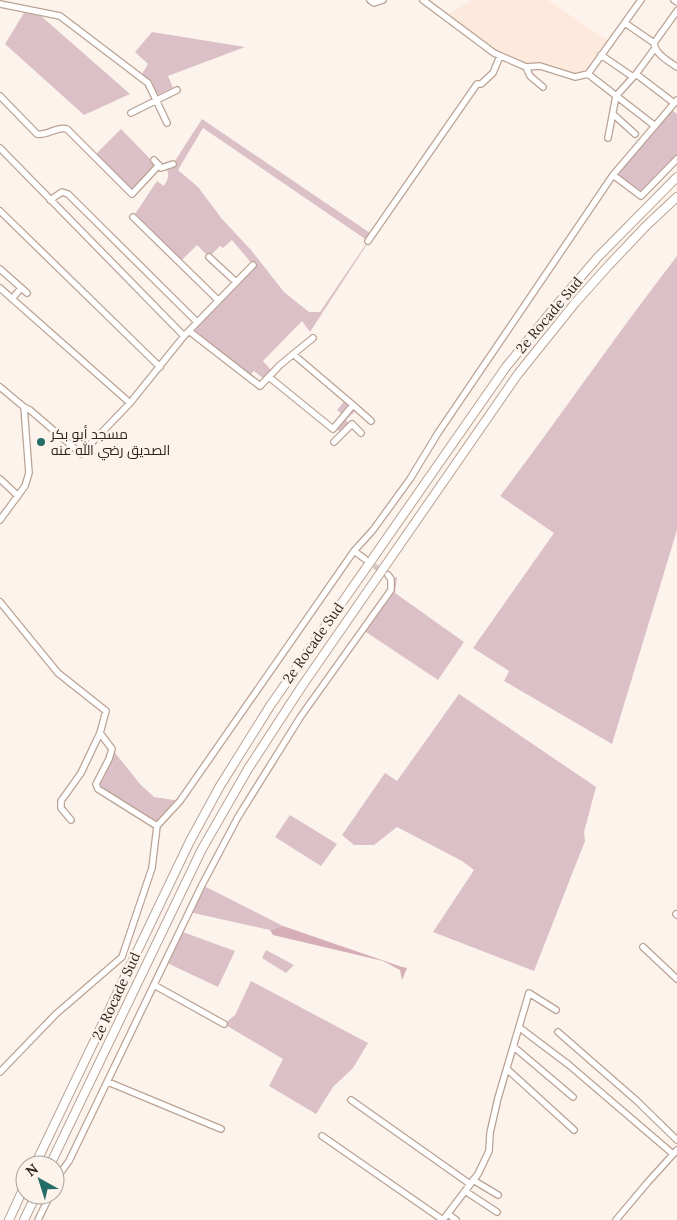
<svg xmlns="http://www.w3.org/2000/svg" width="677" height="1220" viewBox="0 0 677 1220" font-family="Lora,Cairo,serif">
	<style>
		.built { fill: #fdeadd }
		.green { fill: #dcc0c7; fill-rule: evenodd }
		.forest { fill: #d5aeb7 }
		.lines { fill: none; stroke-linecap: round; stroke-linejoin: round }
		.minor-tunnel { stroke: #d4cac4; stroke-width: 5.5; stroke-dasharray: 5.5 3; stroke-linecap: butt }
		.minor-casing { stroke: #baa394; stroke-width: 8 }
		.highway-casing { stroke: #baa394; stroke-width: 10 }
		.minor { stroke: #fff; stroke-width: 5.5 }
		.highway { stroke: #fff; stroke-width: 8 }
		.poi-dot { fill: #246d66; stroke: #fdf3ed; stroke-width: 2 }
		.labels { text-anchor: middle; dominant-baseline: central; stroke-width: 5; stroke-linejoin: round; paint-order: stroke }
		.street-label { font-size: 14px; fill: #2f2620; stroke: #fdf3ed }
		.poi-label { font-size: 14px; fill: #2f2620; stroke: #fdf3ed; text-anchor: start }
	</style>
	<rect width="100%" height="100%" fill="#fdf3ed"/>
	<path class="built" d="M472,0H548L610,42L588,74L575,77L540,66L526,67L506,59L446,16Z"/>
	<path class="green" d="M24,13L41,16L130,94L84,115L5,44Z
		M152,32L245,47L168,76L173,88L157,95L152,82L142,74L148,64L135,52Z
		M672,110L677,114V156L643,191H639L617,175Z
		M202,119L373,235L310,332L302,321L263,361L272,371L264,379L254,371L248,377L189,331L253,265L232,240L223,248L220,246L209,257L197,245L180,262L133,217L157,181L164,186C168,179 170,175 166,168L173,164ZM203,128L368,241L320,312H309L284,292L251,250L222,219L198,187L178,170Z
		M121,129L156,165L132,192L96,154Z
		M677,256V530L612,744L504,681L509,671L473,648L554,533L500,496C560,417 616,335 677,256Z
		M346,399L357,409L346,420L350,425L342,433L334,427L344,416L337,410Z
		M397,577L395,593L464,642L438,680L363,630L391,590V579Z
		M459,694L596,787L584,832L585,841L534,971L433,932L474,870L462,861L397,827L374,845H354L342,835L385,773L397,781Z
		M112,749L140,784L154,797L180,801L157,826L98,789L96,784Z
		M290,815L337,844L321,866L275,837Z
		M202,885L283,926L270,930L189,912Z
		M180,931L235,951L218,987L165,962Z
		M266,950L294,965L286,973L262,958Z
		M251,981L368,1043L353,1068L333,1087L316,1114L269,1086L283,1059L224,1024L235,1015Z"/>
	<path class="forest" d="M283,926L402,967L407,968L402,980L400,970L383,961L273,935L270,930Z"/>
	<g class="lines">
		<path class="minor-tunnel" d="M367,561L388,575"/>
		<defs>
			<path id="minor" d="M370,0L374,3L383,0
				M423,0L494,53L526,67L530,76L543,87
				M674,0L677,2
				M0,4L60,16L148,83L167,123
				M625,23L654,43C655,54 668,61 677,67
				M654,43L677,11
				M601,55L633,77
				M526,67L540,66L575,77L588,74L641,0
				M588,74L655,126
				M636,74L674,103
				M0,96L37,134C48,136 56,126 67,129L132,194L159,165
				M131,113L177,90
				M613,114L635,134
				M608,138L616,96L636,74L655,48
				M0,148L184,336
				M154,160L161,168L173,164
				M613,175L641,196L677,159
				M50,200L62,192L68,194L197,322
				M0,211L160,367
				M133,217L218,300
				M368,241L477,84H481L493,73L500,56
				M209,257L236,282
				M0,269L27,293
				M0,288L130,403
				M12,299L21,288
				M189,331L260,386L280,365L313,338
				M269,377L333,429L353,405L293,354
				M0,387L24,407L29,473L25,486L0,520
				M353,405L371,421
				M24,407L30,410L81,454L130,403L184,336L253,265
				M334,442L352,424L361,433
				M0,479L17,495
				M354,551L365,559
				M0,602L58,673L106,711L100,733L112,749L109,759L96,784L98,789L157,826L152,868L122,957L56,1014L0,1072
				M71,820L61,808V801L81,773L100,733
				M157,826L180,801L354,551L373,530L410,479L438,433L613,175L677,100
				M676,914L677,915
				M643,947L677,979
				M154,985L224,1024
				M520,1028L569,1065L673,1154
				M558,1032L637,1101L677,1140
				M514,1047L573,1097
				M507,1069L574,1130
				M108,1082L221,1129
				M351,1100L470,1184
				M322,1136L443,1220
				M473,1180L498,1195
				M55,1184L61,1172L69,1161L202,885L238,817L301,716L391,590V579L388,575
				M465,1191L497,1212
				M448,1214L456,1220
				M38,1220L50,1195
				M443,1220L478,1174L489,1151L490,1133L498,1098L529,993L556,1010
				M616,1220L648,1182L677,1150"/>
			<path id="highway" d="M35,1165L190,841L220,786L270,706L506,367L555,307L598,257L677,177
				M50,1165L202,849L248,769L302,686L518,374L575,303L609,265L647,225L677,197
				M9,1220L25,1185
				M24,1220L36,1195"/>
		</defs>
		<use href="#minor" class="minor-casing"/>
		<use href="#highway" class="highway-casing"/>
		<use href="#minor" class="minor"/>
		<use href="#highway" class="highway"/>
	</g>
	<circle class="poi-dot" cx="41" cy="442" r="5"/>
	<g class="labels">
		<g class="street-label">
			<text transform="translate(549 315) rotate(-50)">2e Rocade Sud</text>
			<text transform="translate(313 643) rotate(-55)">2e Rocade Sud</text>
			<text transform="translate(116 996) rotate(-65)">2e Rocade Sud</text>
		</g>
		<g class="poi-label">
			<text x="51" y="434">مسجد أبو بكر<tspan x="51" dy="16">الصديق رضي الله عنه</tspan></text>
		</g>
	</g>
	<g transform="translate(40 1180) rotate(321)"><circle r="24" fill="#fdf3ed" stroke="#aba19b"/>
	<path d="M0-4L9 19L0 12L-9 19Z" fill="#246d66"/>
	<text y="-8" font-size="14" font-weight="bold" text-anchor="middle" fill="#2f2620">N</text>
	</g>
</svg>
